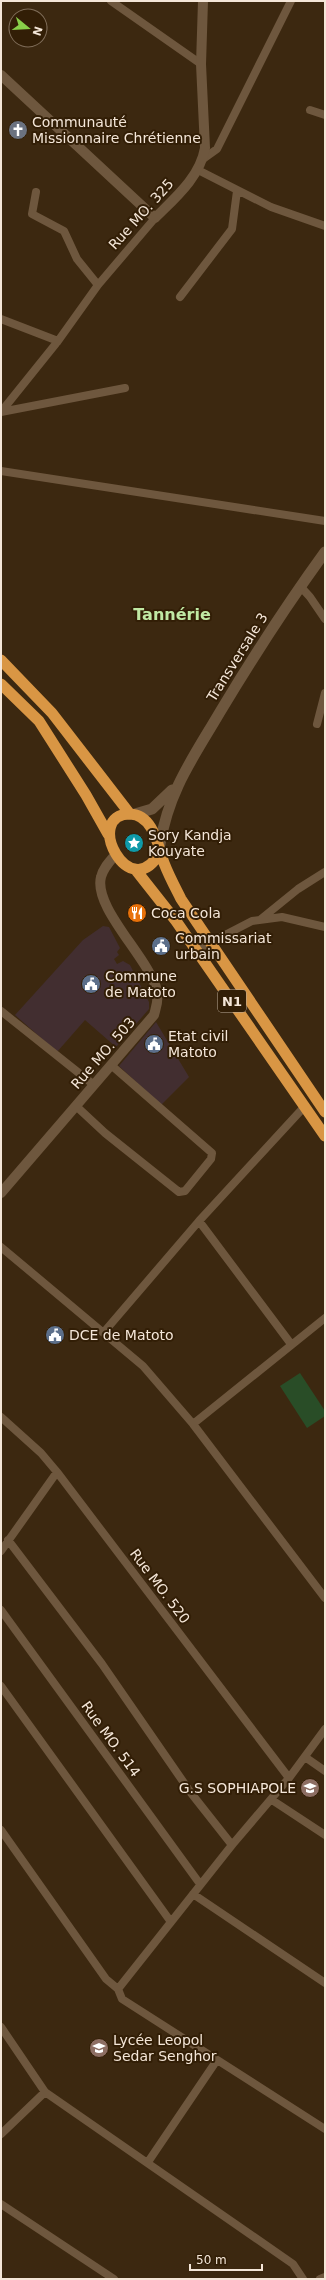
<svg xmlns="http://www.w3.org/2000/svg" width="326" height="2280" viewBox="0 0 326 2280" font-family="'DejaVu Sans',sans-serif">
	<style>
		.commercial { fill: #422e30 }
		.green { fill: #294d27 }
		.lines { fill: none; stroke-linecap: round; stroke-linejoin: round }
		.minor { stroke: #6e573e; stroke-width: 8 }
		.tertiary { stroke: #6e573e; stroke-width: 10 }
		.secondary { stroke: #6e573e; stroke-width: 11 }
		.trunk { stroke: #d99644; stroke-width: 11 }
		.labels { text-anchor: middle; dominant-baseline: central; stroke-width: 4; stroke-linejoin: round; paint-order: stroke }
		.shield { fill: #321e06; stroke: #baaa99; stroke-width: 1 }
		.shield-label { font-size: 13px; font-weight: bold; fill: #f4e6d8 }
		.poi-label { font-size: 14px; fill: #f4e6d8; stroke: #321e06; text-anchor: start }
		.street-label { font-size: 14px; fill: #f4e6d8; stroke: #321e06 }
		.quarter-label { font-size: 16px; font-weight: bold; fill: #c0e9a4; stroke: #321e06 }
	</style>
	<rect width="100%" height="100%" fill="#3c2810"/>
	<path class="commercial" d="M103,926L109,927L120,948L117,952L119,955L114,959L117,964L123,961L130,965L149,1002V1009L116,1047L85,1020L57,1052L15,1015L83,940Z
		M156,1022L189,1077L161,1105L119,1066Z"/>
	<path class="green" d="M300,1373L325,1411V1416L307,1428L280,1386Z"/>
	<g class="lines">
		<path class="minor" d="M111,1L201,64
			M310,110L325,115
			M203,159L217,149L291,1
			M198,170L271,207L325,226
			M36,192L32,214L64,231L77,259L98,285
			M180,297L232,229L237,191
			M1,319L58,341
			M1,412L58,341L98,285L155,218
			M1,412L125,388
			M1,471L325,521
			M300,586L310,597L325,619
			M317,724L325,693
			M261,919L298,889L325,872
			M196,950L252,921L282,917L325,927
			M1,1011L94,1085
			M76,1106L105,1133L179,1192L185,1191L211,1159L212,1153L111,1065
			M199,1221L291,1344
			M1,1247L143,1366L193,1424L325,1598
			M104,1332L199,1221L305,1106
			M1,1417L41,1453L57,1472L289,1778
			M193,1424L325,1318
			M8,1540L102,1664L191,1793L232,1845
			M1,1551L57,1472
			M1,1610L200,1884
			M1,1686L171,1922
			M325,1729L289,1778L232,1845L118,1989L122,1999L325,2129
			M305,1757L325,1771
			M272,1800L325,1835
			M1,1830L106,1979L118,1989
			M193,1894L325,1983
			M1,2027L45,2092
			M1,2134L45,2092L293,2264L303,2279
			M148,2162L217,2060
			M1,2204L114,2279
			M320,2279L325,2277"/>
		<path class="tertiary" d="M1,75L155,218C175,198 200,177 205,148L201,64L203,1
			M1,1193L154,1015C156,1007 159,1000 157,991C150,959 93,908 101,877C103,868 110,861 116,854"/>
		<path class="secondary" d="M135,814L152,809L172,790
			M160,844C169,790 193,758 220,712C253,657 288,603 325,552"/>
		<path class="trunk" d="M1,660L52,713L130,814
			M1,684L39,721L86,795L108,834
			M160,852C130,907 82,814 130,814C154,815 158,847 164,863C169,876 175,887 181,899L325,1112
			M135,869L176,921L325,1136"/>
	</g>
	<defs>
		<symbol id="church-disc" viewBox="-11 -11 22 22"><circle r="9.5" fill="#6b7280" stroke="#321e06"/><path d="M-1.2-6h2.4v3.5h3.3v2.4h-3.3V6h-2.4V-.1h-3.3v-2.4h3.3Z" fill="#fff"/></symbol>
		<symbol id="sight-disc" viewBox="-11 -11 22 22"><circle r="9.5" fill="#0f9aa8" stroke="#321e06"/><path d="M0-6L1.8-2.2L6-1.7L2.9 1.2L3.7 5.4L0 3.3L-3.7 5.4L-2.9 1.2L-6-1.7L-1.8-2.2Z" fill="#fff"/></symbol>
		<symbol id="restaurant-disc" viewBox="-11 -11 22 22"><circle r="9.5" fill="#e8710a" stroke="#321e06"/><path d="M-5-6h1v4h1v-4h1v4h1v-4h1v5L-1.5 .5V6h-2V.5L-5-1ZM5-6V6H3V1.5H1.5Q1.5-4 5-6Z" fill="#fff"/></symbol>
		<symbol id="civic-disc" viewBox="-11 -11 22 22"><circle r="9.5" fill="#5c6f8a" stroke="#321e06"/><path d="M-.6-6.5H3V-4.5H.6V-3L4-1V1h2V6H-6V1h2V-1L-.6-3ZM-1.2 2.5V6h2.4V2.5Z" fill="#fff"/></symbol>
		<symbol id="school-disc" viewBox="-11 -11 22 22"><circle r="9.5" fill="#8d6e63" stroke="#321e06"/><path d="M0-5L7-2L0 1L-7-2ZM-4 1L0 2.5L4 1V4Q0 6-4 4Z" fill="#fff"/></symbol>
	</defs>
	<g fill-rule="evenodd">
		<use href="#church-disc" x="7" y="119" width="22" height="22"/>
		<use href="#sight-disc" x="123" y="832" width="22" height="22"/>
		<use href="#restaurant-disc" x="126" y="902" width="22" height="22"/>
		<use href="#civic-disc" x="150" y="935" width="22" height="22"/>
		<use href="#civic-disc" x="80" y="973" width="22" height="22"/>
		<use href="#civic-disc" x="143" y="1033" width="22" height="22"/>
		<use href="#civic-disc" x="44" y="1324" width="22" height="22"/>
		<use href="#school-disc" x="299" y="1777" width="22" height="22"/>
		<use href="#school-disc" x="88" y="2037" width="22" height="22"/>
	</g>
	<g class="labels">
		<rect class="shield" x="218" y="990" width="28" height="22" rx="3"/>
		<g class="shield-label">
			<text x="232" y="1001">N1</text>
		</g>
		<g class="poi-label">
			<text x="32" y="122">Communauté<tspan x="32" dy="16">Missionnaire Chrétienne</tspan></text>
			<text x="148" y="835">Sory Kandja<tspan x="148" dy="16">Kouyate</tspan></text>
			<text x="151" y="913">Coca Cola</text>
			<text x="175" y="938">Commissariat<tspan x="175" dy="16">urbain</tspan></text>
			<text x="105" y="976">Commune<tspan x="105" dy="16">de Matoto</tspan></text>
			<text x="168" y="1036">Etat civil<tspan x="168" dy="16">Matoto</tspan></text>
			<text x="69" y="1335">DCE de Matoto</text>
			<text x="296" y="1788" text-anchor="end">G.S SOPHIAPOLE</text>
			<text x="113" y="2040">Lycée Leopol<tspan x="113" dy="16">Sedar Senghor</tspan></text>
		</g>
		<g class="street-label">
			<text transform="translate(141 214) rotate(-48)">Rue MO. 325</text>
			<text transform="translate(237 657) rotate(-58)">Transversale 3</text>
			<text transform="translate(103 1053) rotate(-49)">Rue MO. 503</text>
			<text transform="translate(160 1586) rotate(53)">Rue MO. 520</text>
			<text transform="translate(111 1739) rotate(54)">Rue MO. 514</text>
		</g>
		<g class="quarter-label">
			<text x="172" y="614">Tannérie</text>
		</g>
	</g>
	<rect width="326" height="2280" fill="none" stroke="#f4e6d8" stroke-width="4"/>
	<g transform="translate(28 28) rotate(108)"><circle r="19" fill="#321e06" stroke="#806e5a"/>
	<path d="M0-3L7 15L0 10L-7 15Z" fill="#88cf49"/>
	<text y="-6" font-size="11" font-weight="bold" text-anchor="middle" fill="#f4e6d8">N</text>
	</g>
	<path d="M190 2264v6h72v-6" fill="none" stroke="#f4e6d8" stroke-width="2"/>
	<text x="196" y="2264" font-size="12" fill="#f4e6d8" stroke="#321e06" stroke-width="3" paint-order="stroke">50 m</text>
</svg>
